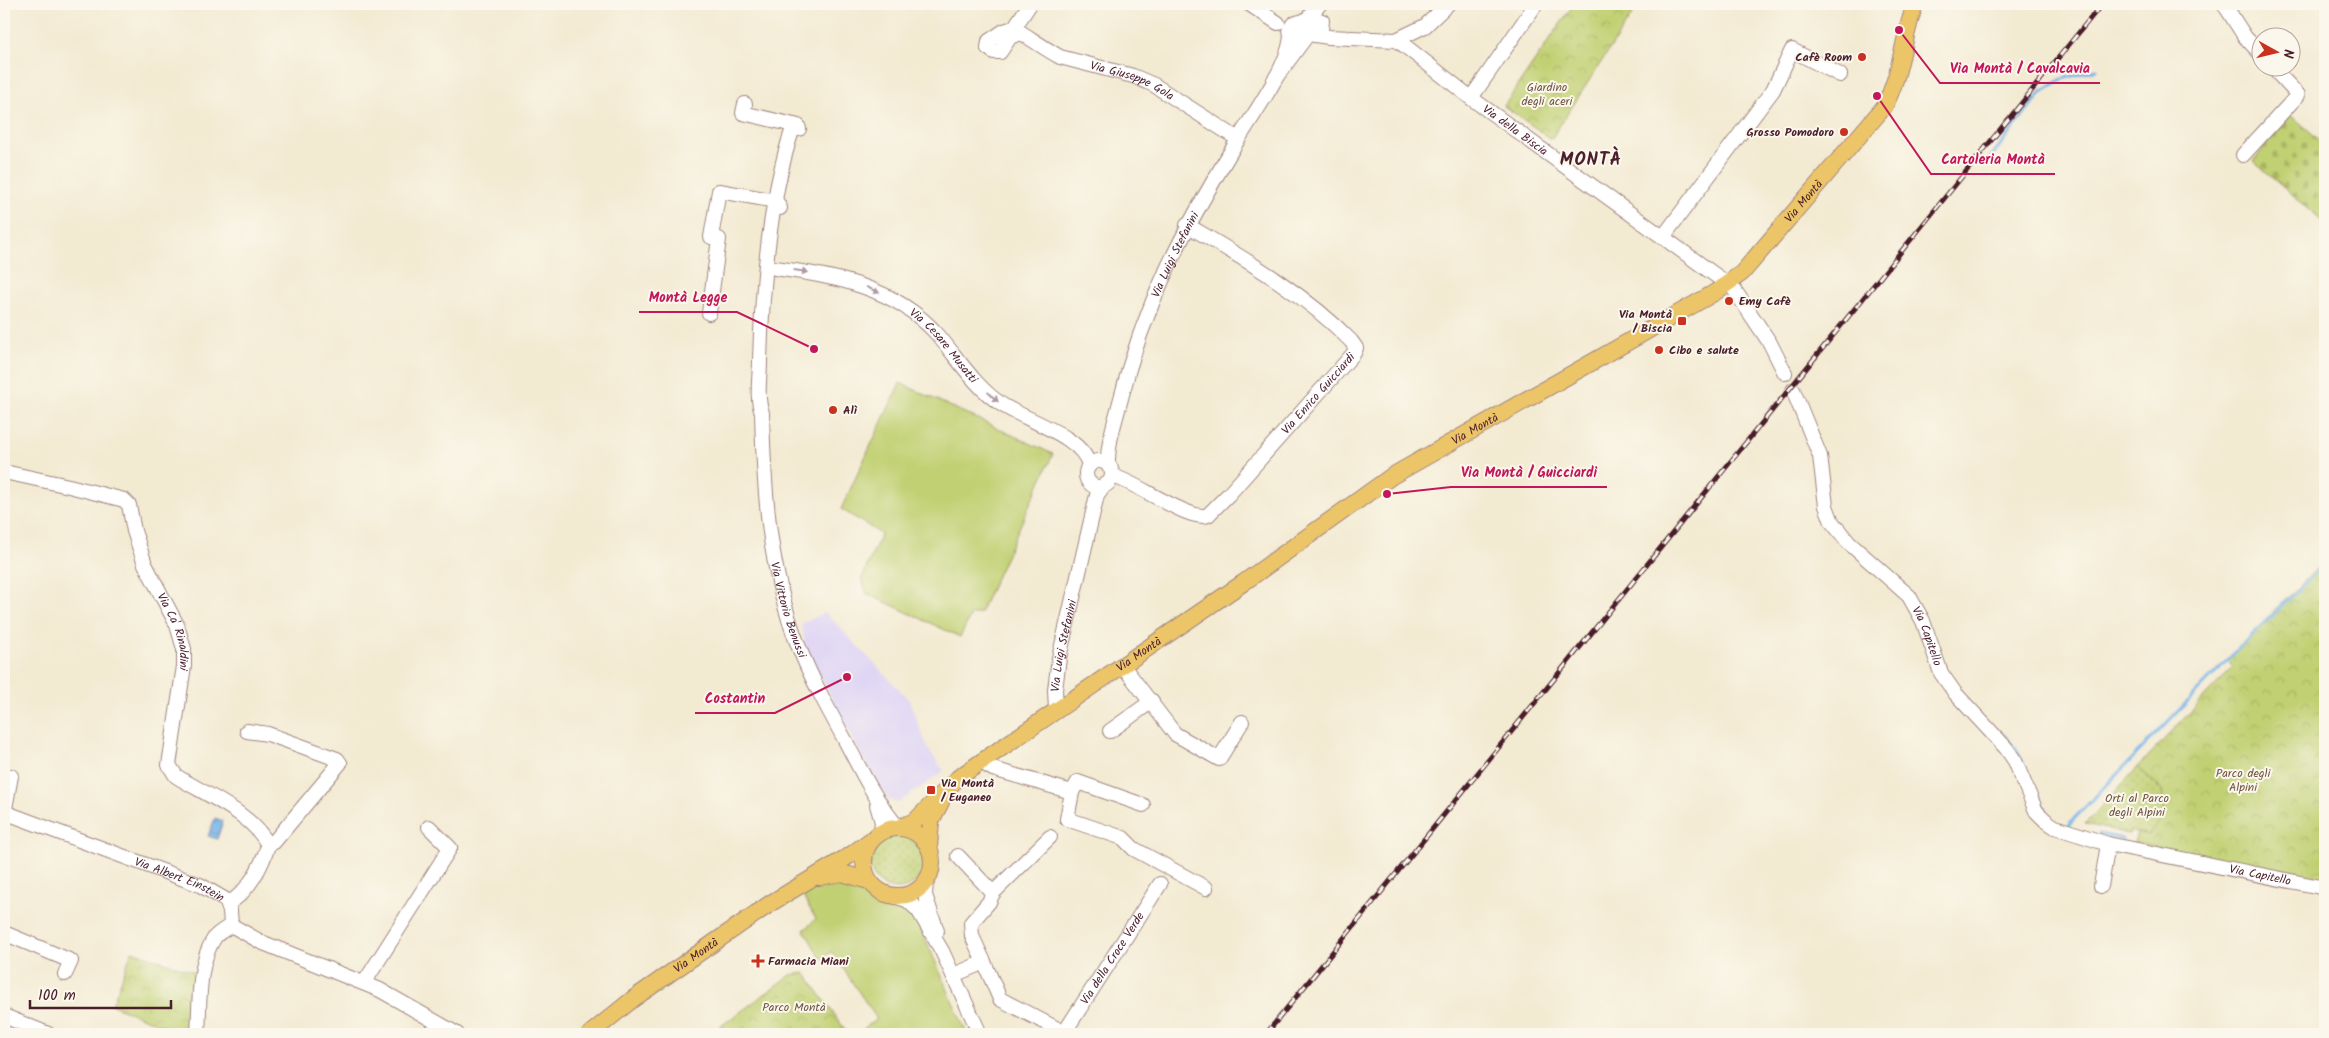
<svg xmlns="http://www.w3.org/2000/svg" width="2329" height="1038" viewBox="0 0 2329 1038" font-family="Kalam,sans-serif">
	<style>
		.built { fill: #dfd5f5 }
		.grass { fill: #c1d072; stroke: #86784e }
		.cemetery { fill: url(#cemetery-stones); stroke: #86784e }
		.park { fill: url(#park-crowns); stroke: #86784e }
		.garden { fill: url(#garden-dots); stroke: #86784e }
		.water { fill: url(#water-waves); stroke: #616a8b }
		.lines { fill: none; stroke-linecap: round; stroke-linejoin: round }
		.stream { stroke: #78b5eb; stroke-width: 3 }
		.minor-casing { stroke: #9e847e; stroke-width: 16 }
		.major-casing { stroke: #9e847e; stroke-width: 18 }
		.minor { stroke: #fff; stroke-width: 14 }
		.major { stroke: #edc569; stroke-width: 16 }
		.rail-casing { stroke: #4a1f2b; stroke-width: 5 }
		.rail { stroke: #fbf7ec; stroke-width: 3; stroke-dasharray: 9; stroke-linecap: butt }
		.oneway { fill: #ae9aa0 }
		.poi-dot { fill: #c8321e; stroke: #fbf7ec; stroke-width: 2 }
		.labels { text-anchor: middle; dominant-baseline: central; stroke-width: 4; stroke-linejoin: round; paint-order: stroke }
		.poi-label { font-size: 12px; font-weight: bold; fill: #4a1f2b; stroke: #fbf7ec; text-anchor: start }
		.street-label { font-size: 12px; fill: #4a1f2b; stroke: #fbf7ec }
		.park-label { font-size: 12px; fill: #6e5440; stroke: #fbf7ec }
		.district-label { font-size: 18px; font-weight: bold; letter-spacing: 1px; fill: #4a1f2b; stroke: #fbf7ec }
		.leader { fill: none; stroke: #c2185b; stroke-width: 2 }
		.callout-dot { fill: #c2185b; stroke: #fbf7ec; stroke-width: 2 }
		.callout-label { font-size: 14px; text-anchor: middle; font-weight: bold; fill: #c2185b; stroke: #fbf7ec; stroke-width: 4; stroke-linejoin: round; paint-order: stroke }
	</style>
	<defs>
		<pattern id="cemetery-stones" width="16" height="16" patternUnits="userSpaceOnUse" patternTransform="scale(1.25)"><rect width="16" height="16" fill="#c1d072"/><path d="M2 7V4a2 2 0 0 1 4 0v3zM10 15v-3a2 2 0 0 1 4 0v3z" fill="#a7b263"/></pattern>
		<pattern id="park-crowns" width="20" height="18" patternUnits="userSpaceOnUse" patternTransform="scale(1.25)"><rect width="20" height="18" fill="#c1d072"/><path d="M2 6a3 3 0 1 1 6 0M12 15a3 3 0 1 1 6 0" fill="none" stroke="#a7b263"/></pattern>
		<pattern id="garden-dots" width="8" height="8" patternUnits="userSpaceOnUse" patternTransform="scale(1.25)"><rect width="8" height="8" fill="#c1d072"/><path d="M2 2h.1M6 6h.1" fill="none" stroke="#a7b263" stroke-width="1.8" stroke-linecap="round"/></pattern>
		<pattern id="water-waves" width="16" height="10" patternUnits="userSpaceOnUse" patternTransform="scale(1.25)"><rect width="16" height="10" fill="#78b5eb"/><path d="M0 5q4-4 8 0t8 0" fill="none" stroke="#6493bf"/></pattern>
	</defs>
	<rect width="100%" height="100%" fill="#fbf7ec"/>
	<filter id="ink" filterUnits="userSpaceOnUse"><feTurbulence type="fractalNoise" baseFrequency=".02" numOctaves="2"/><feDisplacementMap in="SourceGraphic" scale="10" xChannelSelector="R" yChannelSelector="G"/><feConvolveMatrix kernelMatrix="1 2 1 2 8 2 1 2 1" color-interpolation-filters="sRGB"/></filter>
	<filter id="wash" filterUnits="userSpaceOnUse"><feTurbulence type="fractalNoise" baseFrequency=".0096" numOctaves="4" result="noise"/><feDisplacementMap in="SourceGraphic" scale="20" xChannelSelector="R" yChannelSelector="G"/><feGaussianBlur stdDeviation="1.12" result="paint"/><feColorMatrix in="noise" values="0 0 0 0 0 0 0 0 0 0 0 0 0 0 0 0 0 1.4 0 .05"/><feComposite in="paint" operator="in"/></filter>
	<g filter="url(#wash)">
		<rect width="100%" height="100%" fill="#f3ead2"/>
		<path class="built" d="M825,612L909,700L928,749L944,771L898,803L889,800L860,753L807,650L801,624Z"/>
		<path class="grass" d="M900,383L1053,454L980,613L971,615L960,637L866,593L862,578L881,534L841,509Z
			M834,883L856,887L874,905L908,913L918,922L967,1034H869L864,1028L877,1019L832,952L821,959L804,930L816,919L802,895L804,889Z"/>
		<path class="cemetery" d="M2291,115L2325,145V224L2253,161Z"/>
		<path class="park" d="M1574,4H1639L1551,139L1504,106Z
			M2325,560V882L2134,843L2137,832L2149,835L2161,790L2138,767L2233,667L2227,659Z
			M132,951L197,973L194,1002L190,1001L188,1008L193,1010L190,1034H183L112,1005Z
			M805,973L848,1034H710L791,975Z"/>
		<path class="garden" d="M2138,767L2162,790L2164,817L2148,835L2130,831L2129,834L2085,824Z
			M870 862a27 27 0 1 1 54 0a27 27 0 1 1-54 0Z"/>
		<path class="water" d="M215,818L223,821L217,839L208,836Z"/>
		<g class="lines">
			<path class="stream" d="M1990,158L2042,92L2062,79L2097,69
				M2004,735L2017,751L2046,812
				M2067,826L2245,642L2325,564
				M2099,834L2123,839"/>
		</g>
	</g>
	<g filter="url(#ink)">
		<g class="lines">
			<defs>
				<g id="minor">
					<path d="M1249,4L1278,23"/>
					<path d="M2224,4L2245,37L2262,55"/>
					<path d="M1314,18L1322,21L1321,29L1298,37L1291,36L1290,29L1293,24Z"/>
					<path d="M1306,20L1320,4"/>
					<path d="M1014,28L1030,4"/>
					<path id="s1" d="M1021,33L1010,37L1000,52H994L988,48L989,41L1004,31L1014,28C1030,38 1044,48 1060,57L1133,76L1154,85L1238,139"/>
					<path d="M1396,40L1425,26L1448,4"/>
					<path id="s2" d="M1274,80L1308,34L1329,37L1396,40L1405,46L1471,98L1733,288L1770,343L1785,373"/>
					<path d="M1471,98L1536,4"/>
					<path d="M745,104L743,113L798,126L799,129"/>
					<path id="s3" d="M794,125C770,194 762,288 760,360C760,378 756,397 762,413C764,492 769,571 798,645C811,678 828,709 845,740C860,769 876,802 898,827"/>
					<path d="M2243,155L2298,95L2273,68"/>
					<path d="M1663,237L1773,90L1792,50L1840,75"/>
					<path id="s4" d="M775,268C835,276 895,287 937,334C957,357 976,388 1001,404C1024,420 1084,436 1089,466"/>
					<path d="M709,313L719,239L711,237L719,191L776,201L780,208"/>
					<path id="s5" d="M1793,390L1820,456L1826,506L1832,522L1849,543L1909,596L1923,621L1941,673L1955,693L2006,748L2015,761L2036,811L2045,820L2055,827L2108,844L2325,888"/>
					<circle cx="1099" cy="474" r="13"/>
					<path id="s6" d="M1108,465C1107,444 1115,422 1120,402C1144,304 1184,229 1236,143C1252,116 1289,66 1291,36"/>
					<path id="s7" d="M4,472L69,486L124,500L129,505L134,531L145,564L177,625L184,649V666L169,765L176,776C206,795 252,813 268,845C262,866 248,892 229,903"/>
					<path id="s8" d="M1112,476C1133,480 1191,523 1208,515L1229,494L1354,353L1356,348L1351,341C1303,292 1246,260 1187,225"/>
					<path d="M1123,666L1175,734L1219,759L1242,722"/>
					<path id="s9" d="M1056,709L1055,690L1059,658L1097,495L1104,485"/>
					<path d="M247,731L268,734L337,759L340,763L274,842L268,845"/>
					<path d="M1110,731L1152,701"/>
					<path d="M981,762L993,769L1072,792L1067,819L1123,838L1134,849L1206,888"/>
					<path d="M1072,792L1078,782L1143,805"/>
					<path d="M877,805L882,822L881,831"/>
					<path id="s10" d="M4,812L200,885L226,900L230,911L231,925"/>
					<path d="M4,814L11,776"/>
					<path d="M958,856L993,893"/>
					<path d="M926,881L925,895L937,931"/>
					<path d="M2101,886L2108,844"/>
					<path d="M893,896L907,900L918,910L942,951L980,1034"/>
					<path d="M231,925L261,942L380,990L457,1034"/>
					<path d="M4,933L71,961L65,974"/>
					<path d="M984,962L1000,999L1067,1034"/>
					<path d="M954,975L984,962L972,936L971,923L989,902L993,893L1050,837"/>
					<path d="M364,983L450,848L429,827"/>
					<path d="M4,1016L48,1034"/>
					<path id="s11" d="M1064,1033L1160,884"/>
					<path d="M198,1034C200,1004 197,963 215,937C219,932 226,929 231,925"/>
				</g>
				<g id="major">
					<path id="s12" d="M900,827L915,821L958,778L981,762L1243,583L1392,476L1714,293L1742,273L1884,107C1901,75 1903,38 1915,4"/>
					<circle cx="898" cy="862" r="34"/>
					<path d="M929,847L931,821L941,802"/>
					<path d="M819,877L842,873L869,881"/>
					<path id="s13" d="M590,1034L633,999L771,903L852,854L871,840"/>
				</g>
			</defs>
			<use href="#minor" class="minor-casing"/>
			<use href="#major" class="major-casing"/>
			<use href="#minor" class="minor"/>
			<use href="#major" class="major"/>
			<defs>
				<path id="rail" d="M1266,1034L2102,4"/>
			</defs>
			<use href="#rail" class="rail-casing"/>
			<use href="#rail" class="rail"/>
		</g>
		<defs><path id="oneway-solid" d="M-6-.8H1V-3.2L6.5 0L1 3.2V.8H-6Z" transform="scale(1.25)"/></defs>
		<g class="oneway">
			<use href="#oneway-solid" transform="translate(801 271) rotate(8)"/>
			<use href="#oneway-solid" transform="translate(873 290) rotate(24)"/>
			<use href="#oneway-solid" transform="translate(993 397) rotate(43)"/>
		</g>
	</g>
	<g class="poi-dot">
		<circle cx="1862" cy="57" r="5"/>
		<circle cx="1844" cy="132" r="5"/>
		<circle cx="1729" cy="301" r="5"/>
		<rect x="1677" y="316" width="10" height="10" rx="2.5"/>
		<circle cx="1659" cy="350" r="5"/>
		<circle cx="833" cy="410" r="5"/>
		<rect x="926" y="785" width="10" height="10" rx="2.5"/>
		<path d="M755.5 953.5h5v5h5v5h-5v5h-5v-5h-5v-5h5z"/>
	</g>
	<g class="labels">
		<g class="poi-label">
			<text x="1852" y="57" text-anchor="end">Cafè Room</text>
			<text x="1834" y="132" text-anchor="end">Grosso Pomodoro</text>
			<text x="1739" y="301">Emy Cafè</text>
			<text x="1672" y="314" text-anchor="end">Via Montà<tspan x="1672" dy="14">/ Biscia</tspan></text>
			<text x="1669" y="350">Cibo e salute</text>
			<text x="843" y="410">Alì</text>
			<text x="941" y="783">Via Montà<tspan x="941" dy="14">/ Euganeo</tspan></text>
			<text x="768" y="961">Farmacia Miani</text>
		</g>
		<g class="street-label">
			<text stroke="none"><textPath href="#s1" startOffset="209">Via Giuseppe Gola</textPath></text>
			<text stroke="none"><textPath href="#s2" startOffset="295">Via della Biscia</textPath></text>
			<text stroke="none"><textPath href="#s12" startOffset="1105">Via Montà</textPath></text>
			<text stroke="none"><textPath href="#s6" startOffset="222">Via Luigi Stefanini</textPath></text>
			<text stroke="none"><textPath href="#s4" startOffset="192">Via Cesare Musatti</textPath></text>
			<text stroke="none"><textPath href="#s8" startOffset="269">Via Enrico Guicciardi</textPath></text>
			<text stroke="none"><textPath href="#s12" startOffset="701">Via Montà</textPath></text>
			<text stroke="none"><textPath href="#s3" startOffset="491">Via Vittorio Benussi</textPath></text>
			<text stroke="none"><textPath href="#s7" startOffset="266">Via Ca' Rinaldini</textPath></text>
			<text stroke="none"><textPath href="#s5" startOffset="290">Via Capitello</textPath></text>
			<text stroke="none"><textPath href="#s9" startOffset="64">Via Luigi Stefanini</textPath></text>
			<text stroke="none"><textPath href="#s12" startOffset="296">Via Montà</textPath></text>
			<text stroke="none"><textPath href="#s5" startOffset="735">Via Capitello</textPath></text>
			<text stroke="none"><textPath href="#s10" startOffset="188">Via Albert Einstein</textPath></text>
			<text stroke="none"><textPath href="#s13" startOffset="132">Via Montà</textPath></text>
			<text stroke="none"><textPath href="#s11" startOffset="89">Via della Croce Verde</textPath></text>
		</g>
		<g class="park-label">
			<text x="1547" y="87">Giardino<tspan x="1547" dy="14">degli aceri</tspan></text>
			<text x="2243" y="773">Parco degli<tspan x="2243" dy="14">Alpini</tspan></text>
			<text x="2137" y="798">Orti al Parco<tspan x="2137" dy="14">degli Alpini</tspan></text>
			<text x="794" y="1007">Parco Montà</text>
		</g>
		<g class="district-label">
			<text x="1591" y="160">MONTÀ</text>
		</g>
	</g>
	<path class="leader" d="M1899 30L1940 83H2100M1877 96L1931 174H2055M814 349L737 312H639M1387 494L1451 487H1607M847 677L775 713H695"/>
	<g class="callout-dot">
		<circle cx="1899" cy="30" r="5"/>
		<circle cx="1877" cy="96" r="5"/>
		<circle cx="814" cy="349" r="5"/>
		<circle cx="1387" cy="494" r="5"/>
		<circle cx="847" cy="677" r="5"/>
	</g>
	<g class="callout-label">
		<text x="2020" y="73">Via Montà / Cavalcavia</text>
		<text x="1993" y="164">Cartoleria Montà</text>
		<text x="688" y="302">Montà Legge</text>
		<text x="1529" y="477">Via Montà / Guicciardi</text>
		<text x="735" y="703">Costantin</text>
	</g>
	<rect width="2329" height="1038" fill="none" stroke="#fbf7ec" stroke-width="20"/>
	<g transform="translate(2276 52) rotate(98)"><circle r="24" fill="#fbf7ec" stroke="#b4a19f"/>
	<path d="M0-4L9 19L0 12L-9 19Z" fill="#c8321e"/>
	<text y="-8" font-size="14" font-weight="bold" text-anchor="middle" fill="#4a1f2b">N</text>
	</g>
	<path d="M30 1000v8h141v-8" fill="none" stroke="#4a1f2b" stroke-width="2.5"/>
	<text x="38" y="1000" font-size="15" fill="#4a1f2b" stroke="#fbf7ec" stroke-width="4" paint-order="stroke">100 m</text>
</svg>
